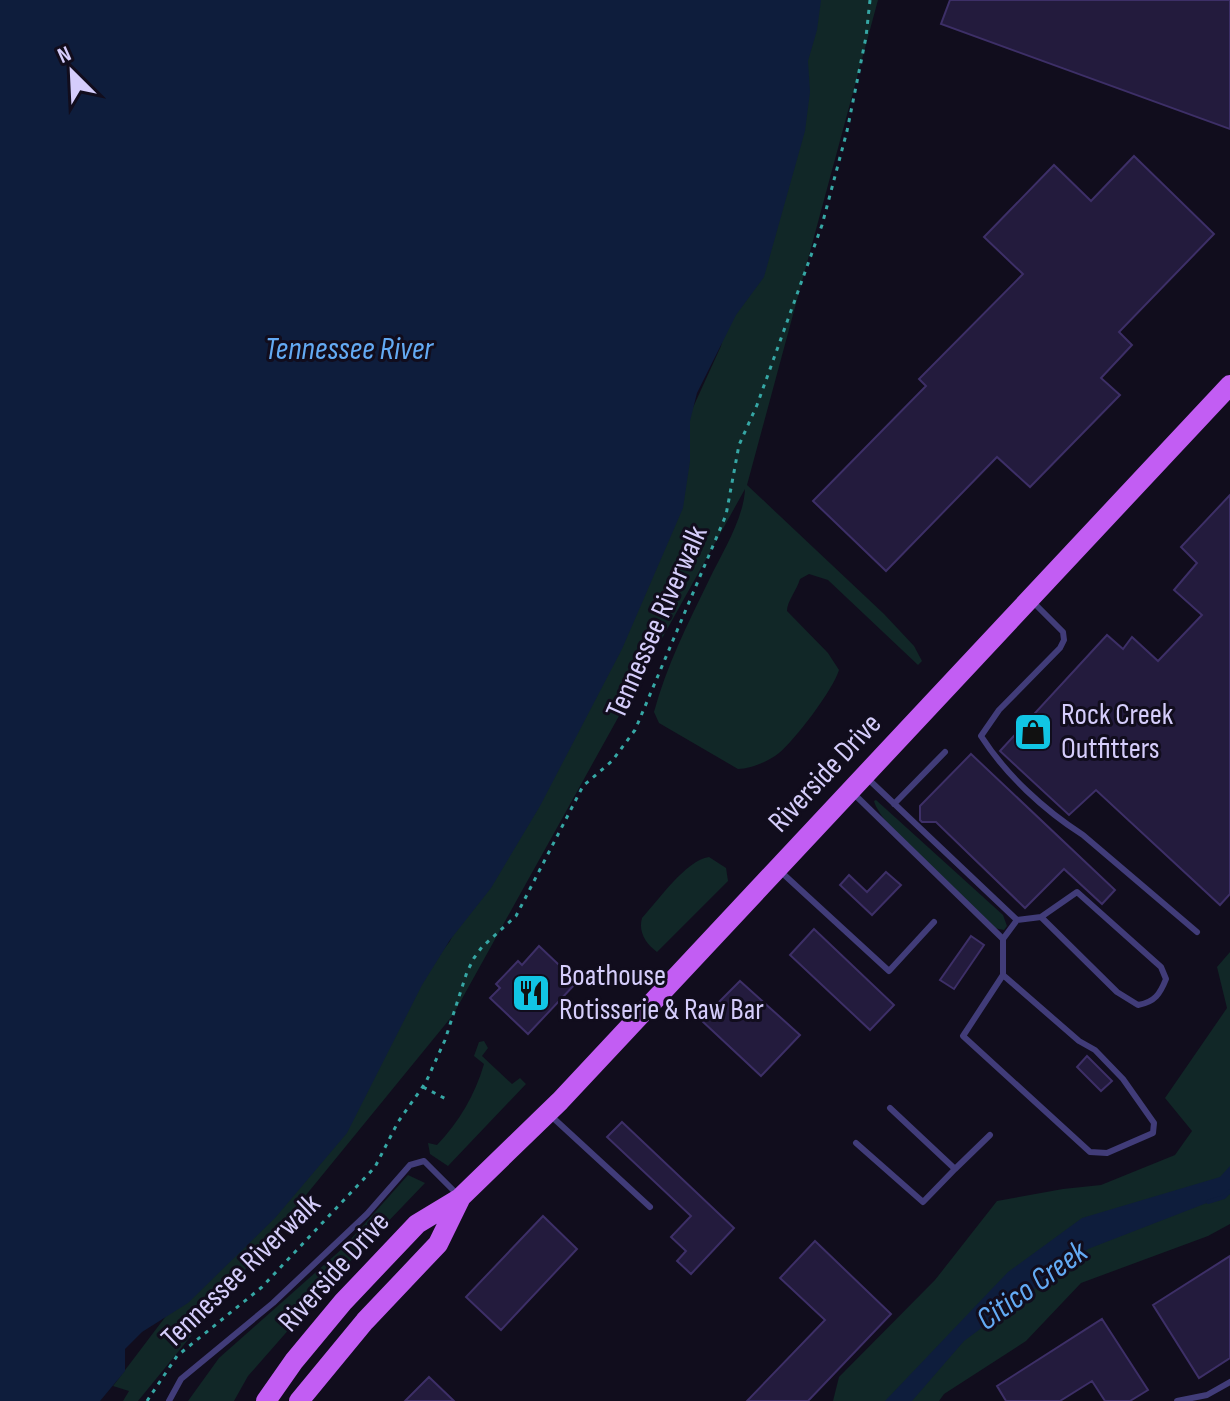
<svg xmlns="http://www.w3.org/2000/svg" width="1230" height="1401" viewBox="0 0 1230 1401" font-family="'Sofia Sans Condensed',sans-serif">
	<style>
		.green { fill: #112727 }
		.water { fill: #0e1d3c }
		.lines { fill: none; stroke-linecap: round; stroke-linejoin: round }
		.stream { stroke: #0e1d3c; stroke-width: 4 }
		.building { fill: #231b3d; stroke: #3d2f67; stroke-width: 2 }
		.path { stroke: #36a7a5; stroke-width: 3; stroke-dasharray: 4 6; stroke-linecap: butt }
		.lane { stroke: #413c79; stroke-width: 6 }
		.primary { stroke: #c25df3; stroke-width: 20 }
		.labels { text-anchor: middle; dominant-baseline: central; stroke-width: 6; stroke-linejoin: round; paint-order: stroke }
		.street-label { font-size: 30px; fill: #d5cdfb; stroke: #110d1d }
		.poi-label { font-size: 30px; fill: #d5cdfb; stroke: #110d1d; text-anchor: start }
		.water-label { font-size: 32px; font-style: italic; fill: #63aaf3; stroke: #110d1d }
	</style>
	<rect width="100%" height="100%" fill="#110d1d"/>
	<path class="green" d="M808,0H878L747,485L884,614L914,646L922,661L918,665L828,580L809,574L800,579C797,590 787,601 787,611L828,653L839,670C833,690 795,740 779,753C769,761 751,769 738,769L659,723L654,712C666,667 688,623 709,580C722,553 744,518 745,489L453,1015L138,1401H123L129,1391L113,1386L450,941L721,346Z
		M876,800L1003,915L1007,926L1004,930L994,928C971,906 880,827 874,801Z
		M709,857L726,868L728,881L657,952C646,944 638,932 642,918C658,901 686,860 709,857Z
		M1230,952V1224L1208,1236L1081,1283L1026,1341L944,1394L939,1401H833L839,1377L935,1280L997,1201L1063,1189L1101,1185L1175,1155L1192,1131L1165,1098L1227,1008L1217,967Z
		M484,1041L488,1048L482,1056L512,1084L520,1078L526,1084L448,1166L430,1154L428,1143L437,1145C459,1122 475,1095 484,1064L474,1056L479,1042Z
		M408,1175L425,1183L334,1278L248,1376L234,1401H188L219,1358L343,1248Z"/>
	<path class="water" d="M0,0H821L817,30L808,61L810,92L805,131L764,277L736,315L697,393L690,421V461L683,508L622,649L540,806L491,888L450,940L422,985L347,1133L275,1218L188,1303L142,1332L125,1349V1371L100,1401H0Z
		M1230,1166V1194L1088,1249L964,1341L912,1401H885L1008,1272L1082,1218L1220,1177Z"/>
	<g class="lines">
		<path class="stream" d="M1208,1202L1224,1197L1230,1191"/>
	</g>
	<path class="building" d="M950,0H1230V129L941,24Z
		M1134,156L1214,234L1119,332L1132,345L1101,378L1120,395L1030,487L997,457L886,571L813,501L926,386L919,379L1023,274L984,237L1054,165L1091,201Z
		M1230,495V894L1220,905L1096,790L1069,815L1000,751L1107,635L1123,649L1132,637L1158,661L1202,615L1174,590L1197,563L1181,547Z
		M971,754L1115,890L1102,904L1064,869L1025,908L936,822H922L920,820V806Z
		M886,872L901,885L872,915L840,885L849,875L867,892Z
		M814,929L894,1005L870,1030L790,955Z
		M971,936L984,945L954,989L940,980Z
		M539,946L577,982L528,1034L490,998L500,988L496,984L518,961L522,965Z
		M740,981L800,1035L761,1076L701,1020Z
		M1087,1056L1112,1081L1101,1091L1077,1067Z
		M622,1122L734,1228L691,1274L677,1261L686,1251L671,1237L691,1216L607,1137Z
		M543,1216L577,1249L501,1330L466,1297Z
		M815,1241L891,1314L808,1401H747L825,1320L780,1278Z
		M1230,1256V1358L1199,1378L1153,1305Z
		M1102,1319L1148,1390L1130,1401H1105L1092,1381L1060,1401H1006L997,1386Z
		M429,1377L454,1401H405Z"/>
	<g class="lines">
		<path class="path" d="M423,1087L448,1100
			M147,1401L177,1356L262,1287L375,1167L398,1122L426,1082L445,1040L467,972L474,958L482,947L516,916L583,786L612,761L635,730L726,515L739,445L757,405L822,225L847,131L866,37L870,0"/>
		<path class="lane" d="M1032,601L1063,632L1064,640L1060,648L999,710L981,736C1006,775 1044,810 1083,835L1197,932
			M866,777L1017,920
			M854,794L1003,939
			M894,804L945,752
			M780,871L889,971L934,922
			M1003,975L1079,1041L1095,1050L1123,1079L1154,1123L1153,1133L1107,1153L1090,1152L963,1036L1003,975V939L1017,920L1041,917L1077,892L1161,967L1166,979C1160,994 1155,1002 1138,1005L1117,992L1041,917
			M550,1115L650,1207
			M856,1143L923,1202L955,1169L890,1108
			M955,1169L990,1135
			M169,1401L181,1379L273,1303L367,1214L410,1165L424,1161L457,1194
			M1177,1401L1207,1395L1230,1382"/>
		<path class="primary" d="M266,1401L294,1361L343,1302L417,1224L460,1198L560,1101L1230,385
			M299,1401L365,1321L438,1244L460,1199"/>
	</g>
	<defs>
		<symbol id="shop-square" viewBox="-11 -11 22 22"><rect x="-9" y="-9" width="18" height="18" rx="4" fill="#11c5e4" stroke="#110d1d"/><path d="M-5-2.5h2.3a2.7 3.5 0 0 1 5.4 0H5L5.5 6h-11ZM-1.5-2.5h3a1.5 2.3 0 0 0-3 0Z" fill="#111"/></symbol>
		<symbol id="restaurant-square" viewBox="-11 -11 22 22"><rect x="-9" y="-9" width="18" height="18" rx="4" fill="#11c5e4" stroke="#110d1d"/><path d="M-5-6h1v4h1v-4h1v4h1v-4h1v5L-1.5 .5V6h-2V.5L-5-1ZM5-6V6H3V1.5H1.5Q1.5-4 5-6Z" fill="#111"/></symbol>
	</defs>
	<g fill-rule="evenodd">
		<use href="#shop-square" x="1011" y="710" width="44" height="44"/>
		<use href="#restaurant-square" x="509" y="971" width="44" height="44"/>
	</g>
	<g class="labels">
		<g class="street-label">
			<text transform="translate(657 622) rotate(-66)">Tennessee Riverwalk</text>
			<text transform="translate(825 773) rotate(-47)">Riverside Drive</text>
			<text transform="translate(241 1271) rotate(-44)">Tennessee Riverwalk</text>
			<text transform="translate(334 1272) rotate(-48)">Riverside Drive</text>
		</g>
		<g class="poi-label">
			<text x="1061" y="715">Rock Creek<tspan x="1061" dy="34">Outfitters</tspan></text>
			<text x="559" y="976">Boathouse<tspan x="559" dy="34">Rotisserie &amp; Raw Bar</tspan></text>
		</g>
		<g class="water-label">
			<text x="349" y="349">Tennessee River</text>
			<text transform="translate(1032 1286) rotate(-36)">Citico Creek</text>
		</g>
	</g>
	<g transform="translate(72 72) rotate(336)" stroke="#110d1d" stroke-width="6" paint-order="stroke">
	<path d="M0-6L14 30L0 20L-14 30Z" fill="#d5cdfb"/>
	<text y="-12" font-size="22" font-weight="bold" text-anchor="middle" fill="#d5cdfb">N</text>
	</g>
</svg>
